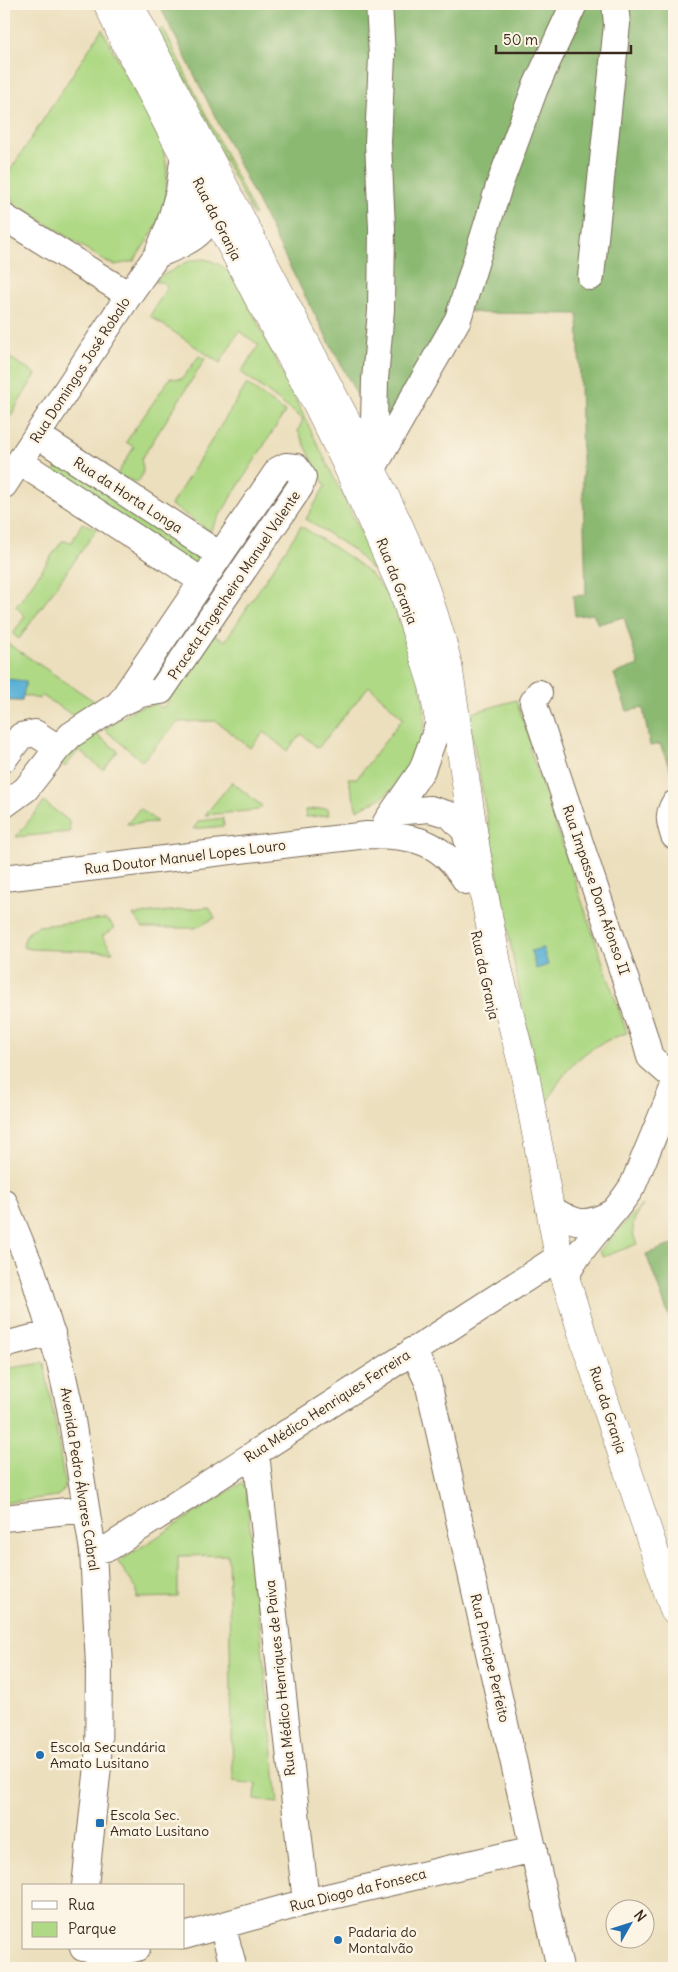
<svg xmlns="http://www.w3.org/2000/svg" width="678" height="1972" viewBox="0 0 678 1972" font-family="Delius,sans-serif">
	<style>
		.green { fill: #afd985; stroke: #758252 }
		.forest { fill: #8bb972; stroke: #637248 }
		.water { fill: #58b0d5; stroke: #4a6d7a }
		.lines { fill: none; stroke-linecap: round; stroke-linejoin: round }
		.minor-casing { stroke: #796956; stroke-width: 28 }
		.major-casing { stroke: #796956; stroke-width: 29 }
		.minor { stroke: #fff; stroke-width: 26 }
		.major { stroke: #fff; stroke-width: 28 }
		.poi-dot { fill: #1f6fb2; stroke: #fcf5e5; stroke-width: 2 }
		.labels { text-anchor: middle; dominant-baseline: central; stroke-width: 5; stroke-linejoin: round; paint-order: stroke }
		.street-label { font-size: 14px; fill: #3b2a1e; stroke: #fcf5e5 }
		.poi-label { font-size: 14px; fill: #3b2a1e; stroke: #fcf5e5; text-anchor: start }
	</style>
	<rect width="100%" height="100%" fill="#fcf5e5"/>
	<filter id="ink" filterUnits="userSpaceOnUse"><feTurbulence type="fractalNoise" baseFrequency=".02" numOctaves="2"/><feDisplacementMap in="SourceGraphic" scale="10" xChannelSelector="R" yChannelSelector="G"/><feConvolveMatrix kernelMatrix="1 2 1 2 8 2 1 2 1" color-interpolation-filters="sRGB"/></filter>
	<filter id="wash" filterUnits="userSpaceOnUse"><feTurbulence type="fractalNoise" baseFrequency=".0096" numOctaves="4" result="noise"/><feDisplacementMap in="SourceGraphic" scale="20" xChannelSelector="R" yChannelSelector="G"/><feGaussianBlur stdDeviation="1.12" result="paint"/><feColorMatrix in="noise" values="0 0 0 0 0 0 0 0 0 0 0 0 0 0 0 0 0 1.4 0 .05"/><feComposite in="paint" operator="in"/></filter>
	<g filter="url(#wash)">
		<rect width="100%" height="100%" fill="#ecdfbd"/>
		<path class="green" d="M163,28L255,214L253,215L158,31Z
			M102,29L162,144L167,167L166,202L154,230L134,261L115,265L105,261L13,202L4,184V180Z
			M204,259C227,264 232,276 244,295L379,569H371L353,550L306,519L325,486L298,431L303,419L241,372L259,345L239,331L220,363L150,316L167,287L163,282H155C160,275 164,275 171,271C185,263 187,260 204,259Z
			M4,354L36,374L4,427Z
			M199,356L205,359L141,460C144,468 144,476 137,482L116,476L134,447L126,442L170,378L182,379Z
			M247,384L285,412L210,531L171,505Z
			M60,461L203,555L194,569L52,475Z
			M82,523L97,529L19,639L13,634L25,616L16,607L62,541L72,542Z
			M301,526C323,541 361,562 378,582C394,601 400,624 408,647C415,666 426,700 425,721C422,748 406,779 384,796C376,802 365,805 357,810L348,778H357L403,718L369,686L318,748L301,734L287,751L264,732L250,748L216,721L178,722L142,761L104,729L137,708L155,704L163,708L213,634L225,641Z
			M4,641L100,705L79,719L41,695L39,699L22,695V701H4Z
			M516,700L532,746L529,747L627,1033C586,1046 566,1065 547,1103L545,1104L525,1022L468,714Z
			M95,733L118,751L103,770L79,750L65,767L61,764L80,744Z
			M232,782L262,806L258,810L205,815Z
			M44,802L69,821L70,832L16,837Z
			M140,808L157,822L127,824Z
			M328,808L329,815L306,817L305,810Z
			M223,818L224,826L193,829L199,821Z
			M209,907L215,918L195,928H143L133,915Z
			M105,919L111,923L114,929L102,936L113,952L31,949L23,947C25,935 28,930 39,926Z
			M643,1204C634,1218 629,1228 637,1244L603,1257L599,1251Z
			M44,1363L56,1427L65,1488L62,1492L57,1496L4,1503V1369Z
			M240,1484H243L246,1489L278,1803L255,1800L256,1784L233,1781L228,1555L178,1556V1597L137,1598V1590L118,1562Z"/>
		<path class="forest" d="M159,4H674V778L660,744L650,746L643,708L627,711L614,674L638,665L624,617L598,624L593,614L575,616L573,596L586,595L578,314L481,313L455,309L381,441L292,271Z
			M674,1244V1330L646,1254Z"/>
		<path class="water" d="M7,679L26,681L22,701L4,700Z
			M543,948L548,965L536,969L531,951Z"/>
	</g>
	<g filter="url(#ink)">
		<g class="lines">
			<defs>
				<path id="minor" d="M4,217L129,295
					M169,226L179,191L184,154
					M157,255C190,241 209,235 217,197
					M591,277L617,24L615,4
					M37,435L220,555
					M20,462L202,581
					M373,464L375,380L381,310L382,228L378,142L382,56L379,4
					M372,470L458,319L499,186L535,88L574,4
					M4,485L129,295L157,255L169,226L196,210L214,212L231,221
					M539,693L533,702L643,1032L650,1057L674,1078
					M4,759L21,736L35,733L58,748
					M674,804C667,816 670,823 674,836
					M4,805L26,789L58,748L71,735L119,704L141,694L161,691L300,487L303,477L296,467L286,466L278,470L119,704
					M393,812L430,809L450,815L465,831L471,855
					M386,822L422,770L439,723
					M4,878L367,835C413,836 440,839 466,881
					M4,1202L33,1273L60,1363L70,1408L93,1551L99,1665L98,1766L85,1886
					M549,1208C575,1223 584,1228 611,1213
					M565,1278C581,1243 613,1218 633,1185L674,1086
					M4,1345L52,1333
					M413,1350L428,1382L560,1968
					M256,1453L306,1902
					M4,1518L67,1511L86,1510
					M93,1551L110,1547L559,1257
					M222,1926L232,1961
					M184,1936L306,1902L534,1849
					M83,1948L114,1954L137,1948"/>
				<path id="major" d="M108,4L124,40L260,301L317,404L345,461L404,593L433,686L439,720
					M129,4L372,470C404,533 432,596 448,665L477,856L498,968L526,1079L559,1257L583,1336L674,1610"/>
			</defs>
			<use href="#minor" class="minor-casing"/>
			<use href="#major" class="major-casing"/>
			<use href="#minor" class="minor"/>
			<use href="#major" class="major"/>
		</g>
	</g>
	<g class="poi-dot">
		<circle cx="40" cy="1755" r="5"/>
		<rect x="95" y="1818" width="10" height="10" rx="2.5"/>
		<circle cx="338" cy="1940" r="5"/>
	</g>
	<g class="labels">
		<g class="street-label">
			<text transform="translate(217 219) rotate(63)">Rua da Granja</text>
			<text transform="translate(80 370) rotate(-57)">Rua Domingos José Robalo</text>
			<text transform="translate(128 495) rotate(33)">Rua da Horta Longa</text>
			<text transform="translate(397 581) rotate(69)">Rua da Granja</text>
			<text transform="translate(234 585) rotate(-56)">Praceta Engenheiro Manuel Valente</text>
			<text transform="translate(185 857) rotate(-7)">Rua Doutor Manuel Lopes Louro</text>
			<text transform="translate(596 890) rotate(71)">Rua Impasse Dom Afonso II</text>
			<text transform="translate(485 975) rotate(78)">Rua da Granja</text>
			<text transform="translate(327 1406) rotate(-33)">Rua Médico Henriques Ferreira</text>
			<text transform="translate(608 1410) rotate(72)">Rua da Granja</text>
			<text transform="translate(80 1479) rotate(81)">Avenida Pedro Álvares Cabral</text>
			<text transform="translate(490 1658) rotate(77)">Rua Principe Perfeito</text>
			<text transform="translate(280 1678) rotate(-96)">Rua Médico Henriques de Paiva</text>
			<text transform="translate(358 1890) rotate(-14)">Rua Diogo da Fonseca</text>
		</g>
		<g class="poi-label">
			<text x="50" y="1747">Escola Secundária<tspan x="50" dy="16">Amato Lusitano</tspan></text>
			<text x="110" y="1815">Escola Sec.<tspan x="110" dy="16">Amato Lusitano</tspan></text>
			<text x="348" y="1932">Padaria do<tspan x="348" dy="16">Montalvão</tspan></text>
		</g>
	</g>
	<rect width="678" height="1972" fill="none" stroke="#fcf5e5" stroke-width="20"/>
	<rect x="22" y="1884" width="162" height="65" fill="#fcf5e5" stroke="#afa495"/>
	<rect x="32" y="1901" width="25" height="8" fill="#ffffff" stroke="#afa495"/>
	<text x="68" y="1910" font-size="15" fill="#3b2a1e">Rua</text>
	<rect x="32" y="1922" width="25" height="15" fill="#afd985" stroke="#afa495"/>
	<text x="68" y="1934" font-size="15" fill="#3b2a1e">Parque</text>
	<g transform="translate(630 1924) rotate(51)"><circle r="24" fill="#fcf5e5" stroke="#afa495"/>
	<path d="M0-4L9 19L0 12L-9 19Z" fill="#1f6fb2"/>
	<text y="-8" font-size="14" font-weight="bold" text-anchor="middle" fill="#3b2a1e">N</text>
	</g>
	<path d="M496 45v8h135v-8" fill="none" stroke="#3b2a1e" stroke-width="2.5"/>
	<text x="503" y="45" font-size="15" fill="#3b2a1e" stroke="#fcf5e5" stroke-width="4" paint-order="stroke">50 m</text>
</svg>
